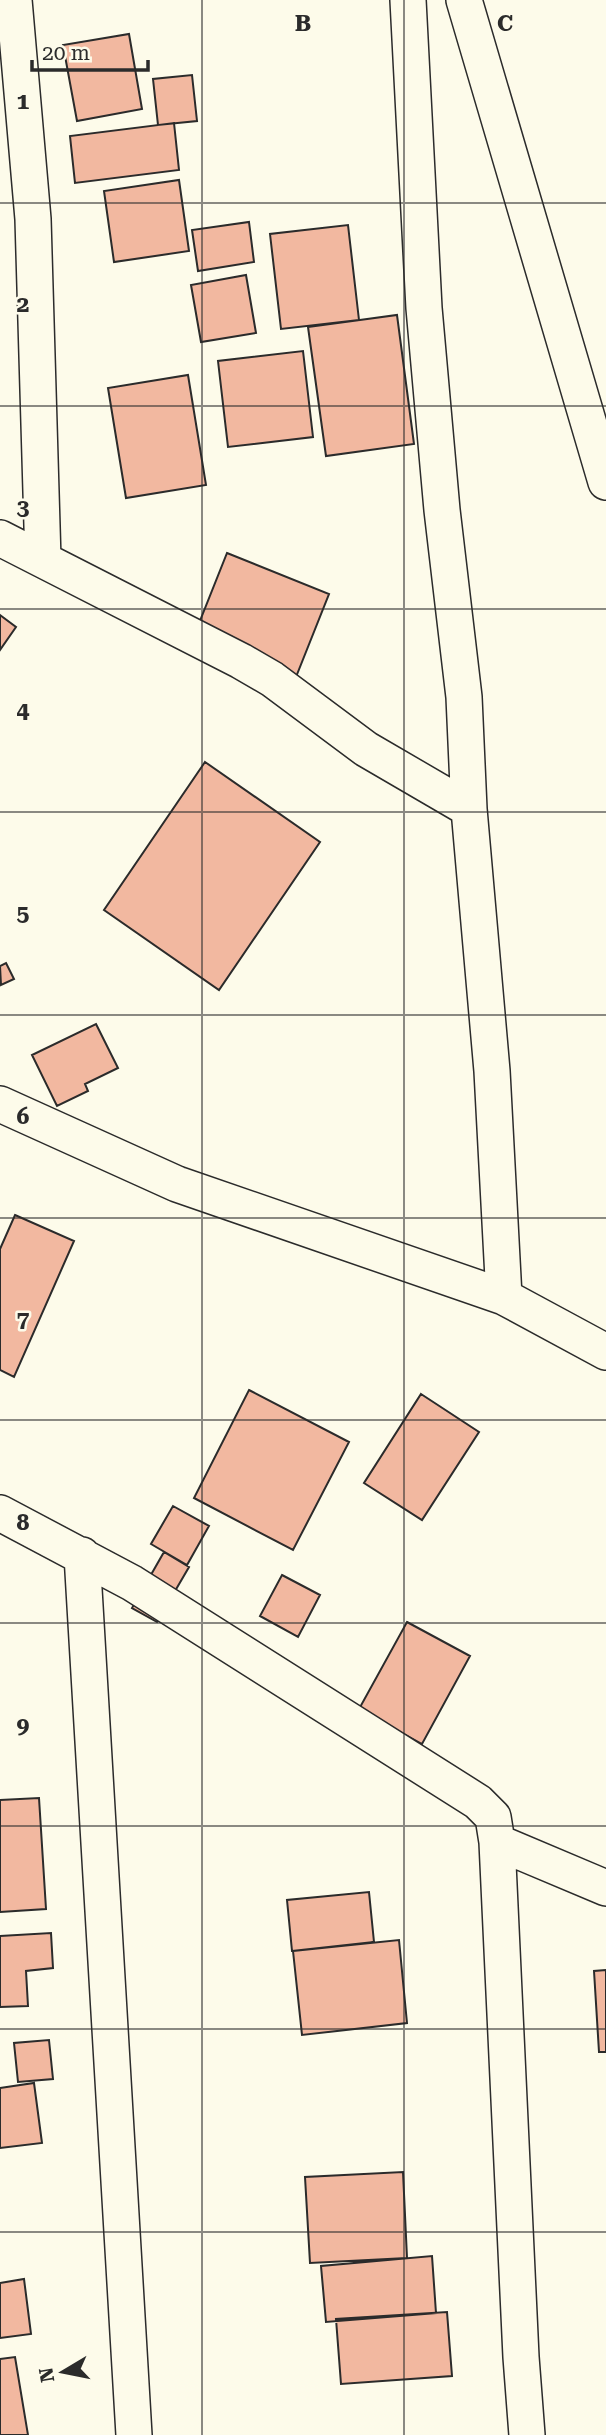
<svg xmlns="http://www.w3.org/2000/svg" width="606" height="2435" viewBox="0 0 606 2435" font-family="'Roboto Serif',serif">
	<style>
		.building { fill: #f2b8a0; stroke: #2b2b2b; stroke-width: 2 }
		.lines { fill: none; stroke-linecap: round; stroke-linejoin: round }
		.minor-casing { stroke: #2b2b2b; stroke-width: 38 }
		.minor { stroke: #fdfbea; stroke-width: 35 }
		.grid { fill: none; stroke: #2b2b2b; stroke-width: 2; stroke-opacity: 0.55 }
		.grid-label { font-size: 23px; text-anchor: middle; font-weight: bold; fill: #2b2b2b; stroke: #fdfbea; stroke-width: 5; stroke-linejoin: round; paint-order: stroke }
	</style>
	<rect width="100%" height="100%" fill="#fdfbea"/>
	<path class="building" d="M129,34L142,109L77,121L63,45Z
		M192,75L197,121L158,125L153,79Z
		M174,123L179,170L75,183L70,136Z
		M179,180L189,251L114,262L104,191Z
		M249,222L254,262L198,271L192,230Z
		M348,225L359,320L281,329L270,234Z
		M246,275L256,333L201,342L191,285Z
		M397,315L414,444L326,456L308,327Z
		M303,351L313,437L228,447L218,361Z
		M188,375L206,485L126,498L108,388Z
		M227,553L329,594L292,687L190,646Z
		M0,615L16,627L0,650Z
		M205,762L320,842L219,990L104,910Z
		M6,963L14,979L1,985L0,966Z
		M96,1024L118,1068L85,1084L88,1091L57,1106L32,1055Z
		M15,1215L74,1241L14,1377L0,1370V1249Z
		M249,1390L349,1442L293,1550L194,1498Z
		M421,1394L479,1432L422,1520L364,1483Z
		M173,1506L209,1526L187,1565L151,1544Z
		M164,1552L189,1567L157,1622L132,1608Z
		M282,1575L320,1595L298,1637L260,1616Z
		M407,1622L470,1656L422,1744L359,1709Z
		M39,1798L46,1909L0,1912V1800Z
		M369,1892L374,1942L292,1951L287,1900Z
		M51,1933L53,1968L26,1971L28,2006L0,2007V1936Z
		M399,1940L407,2023L302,2035L293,1951Z
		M606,1970V2052H599L594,1971Z
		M49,2040L53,2079L18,2082L14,2043Z
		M34,2083L42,2143L0,2148V2088Z
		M403,2172L407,2258L310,2263L305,2177Z
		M432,2256L436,2313L326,2322L321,2266Z
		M24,2279L31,2334L0,2338V2283Z
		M447,2312L452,2376L341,2384L336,2319Z
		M15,2357L28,2435H0V2359Z"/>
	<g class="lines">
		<defs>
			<path id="minor" d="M14,0L33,219L43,560
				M408,0L424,308L442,510L464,697L469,809L492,1071L504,1297
				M464,0L606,482
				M0,538L241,661L272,679L366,749L469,809
				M0,1104L177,1184L504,1297L606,1352
				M0,1513L132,1583L478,1802L493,1817L497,1842L521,2357L527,2435
				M82,1555L134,2435
				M497,1842L606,1888"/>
		</defs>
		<use href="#minor" class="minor-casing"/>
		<use href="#minor" class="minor"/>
	</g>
	<path class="grid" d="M202,0V2435M404,0V2435M0,203H606M0,406H606M0,609H606M0,812H606M0,1015H606M0,1218H606M0,1420H606M0,1623H606M0,1826H606M0,2029H606M0,2232H606"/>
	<g class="grid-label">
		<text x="303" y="31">B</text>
		<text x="505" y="31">C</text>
		<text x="23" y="109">1</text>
		<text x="23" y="312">2</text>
		<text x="23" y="515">3</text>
		<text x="23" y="718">4</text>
		<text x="23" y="921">5</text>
		<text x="23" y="1124">6</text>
		<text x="23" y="1327">7</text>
		<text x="23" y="1530">8</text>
		<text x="23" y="1733">9</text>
	</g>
	<g transform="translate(63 2372) rotate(260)" stroke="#fdfbea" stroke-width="5" paint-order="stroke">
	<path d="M0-5L12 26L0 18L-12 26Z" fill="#2b2b2b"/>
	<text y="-10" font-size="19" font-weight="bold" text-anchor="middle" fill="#2b2b2b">N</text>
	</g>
	<path d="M32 60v10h116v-10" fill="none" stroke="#2b2b2b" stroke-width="3.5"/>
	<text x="42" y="60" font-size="21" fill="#2b2b2b" stroke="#fdfbea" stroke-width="5" paint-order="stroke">20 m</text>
</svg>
